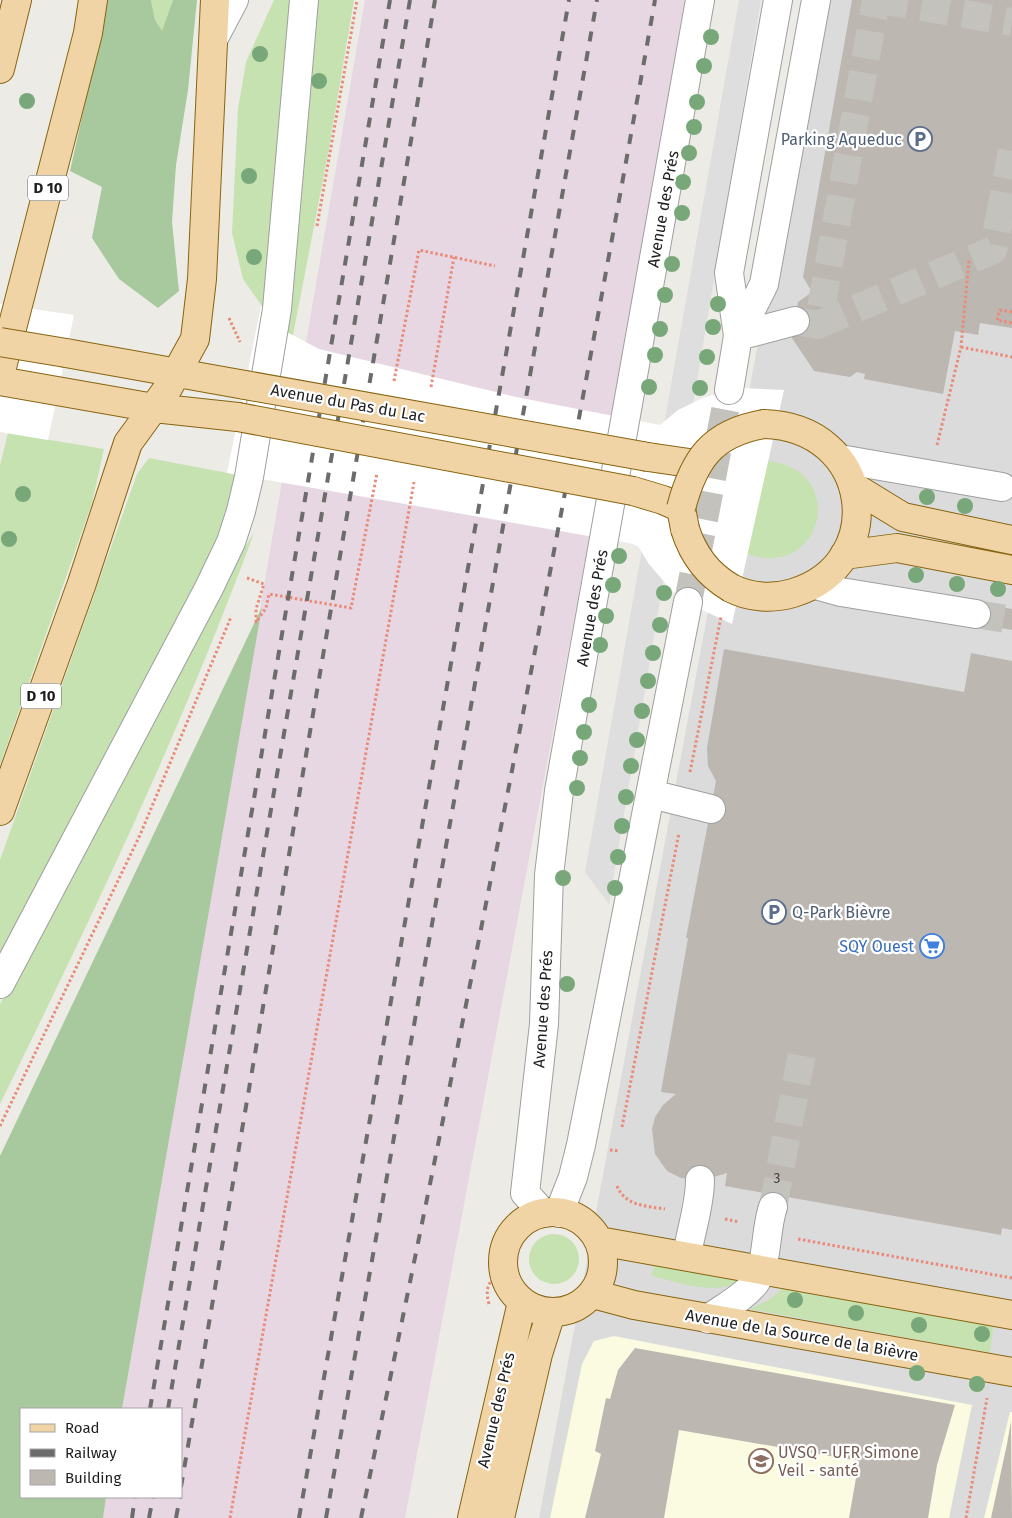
<svg xmlns="http://www.w3.org/2000/svg" width="1012" height="1518" viewBox="0 0 1012 1518" font-family="'Fira Sans',sans-serif">
	<style>
		.residential { fill: #dbdbdb }
		.industrial { fill: #e6d7e2 }
		.education { fill: #fafbe0 }
		.grass { fill: #c6e2b0 }
		.forest { fill: #a8c89e }
		.parking { fill: #dedede }
		.pier { fill: #fff }
		.building { fill: #bdb7b2 }
		.lines { fill: none; stroke-linecap: round; stroke-linejoin: round }
		.minor-tunnel { stroke: #c4c2bd; stroke-width: 28; stroke-dasharray: 28 14; stroke-linecap: butt }
		.minor-casing { stroke: #9f9f9f; stroke-width: 30 }
		.major-casing { stroke: #876510; stroke-width: 30 }
		.path { stroke: #ea8a79; stroke-width: 3; stroke-dasharray: 2.5 2.5; stroke-linecap: butt }
		.minor { stroke: #fff; stroke-width: 28 }
		.major { stroke: #f1d4a6; stroke-width: 28 }
		.rail { stroke: #6c6c6c; stroke-width: 4; stroke-dasharray: 10 10; stroke-linecap: butt }
		.major-bridge-casing { stroke: #876510; stroke-width: 30; stroke-linecap: butt }
		.major-bridge { stroke: #f1d4a6; stroke-width: 28 }
		.tree { fill: #78a77a }
		.labels { text-anchor: middle; dominant-baseline: central; stroke-width: 4.5; stroke-linejoin: round; paint-order: stroke }
		.number-label { font-size: 14px; fill: #464443 }
		.shield { fill: #fff; stroke: #626262; stroke-width: 1 }
		.shield-label { font-size: 15px; font-weight: bold; fill: #1e1e1e }
		.service-label { font-size: 16px; fill: #4e5e75; stroke: #fff; text-anchor: end }
		.street-label { font-size: 16px; fill: #1e1e1e; stroke: #fff }
		.shop-label { font-size: 16px; fill: #366cbe; stroke: #fff; text-anchor: end }
		.education-label { font-size: 16px; fill: #785e54; stroke: #fff; text-anchor: start }
	</style>
	<rect width="100%" height="100%" fill="#edebe5"/>
	<path class="residential" d="M822,0H1012V1518H539Z"/>
	<path class="industrial" d="M365,0H685L618,386L405,1518H103L106,1497H181V1409H122Z"/>
	<path class="education" d="M614,1336L972,1405L949,1518H550L582,1364L594,1341Z
		M1010,1412H1012V1518H984Z"/>
	<path class="grass" d="M151,0H173L162,32L155,20Z
		M274,0H295L266,312L243,279L232,233L238,109L246,62Z
		M310,0H354L328,154L293,335L288,333Z
		M8,433L104,449L92,503L0,765V465Z
		M149,458L238,475L230,513L209,566L0,959V860L137,474Z
		M764,461C851,465 824,584 745,553Z
		M254,533C182,729 92,917 0,1104V1004L224,579Z
		M529 1259a25 25 0 1 1 50 0a25 25 0 1 1-50 0Z
		M655,1261L744,1277C721,1299 679,1282 652,1276Z
		M788,1284L994,1322L990,1353L750,1309L769,1300Z"/>
	<path class="forest" d="M108,0H151L155,20L162,31L173,0H197L188,90L176,165L172,222L179,291L158,308L119,279L92,238L102,187L70,171Z
		M262,607L122,1409H21V1497H106L103,1518H0V1156Z"/>
	<path class="parking" d="M739,0H761L609,904L585,872Z"/>
	<path class="pier" d="M0,304L74,315L48,440L0,432Z
		M261,306L281,329L319,349L516,397L660,425L678,410L705,397L742,388L784,390L732,624L698,608L672,591L649,564L638,546L629,543L227,473Z"/>
	<path class="building" d="M852,0H1012V328L980,323L978,335L955,331L943,394L864,379L865,374L857,372L850,377L814,371L792,338L798,302L812,292L803,277Z
		M978,603L1012,609V630L975,623Z
		M724,649L964,692L971,653L1012,661V1230L1002,1228L1001,1235L725,1186L727,1173L704,1180L681,1178L667,1171L655,1154L652,1129L655,1117L663,1105L676,1094L661,1092L688,938H686L716,781L708,766L707,748Z
		M635,1348L955,1405L937,1465L928,1518H849L859,1461L679,1430L664,1518H585L601,1454L595,1451L606,1398L610,1399L618,1370Z
		M1011,1421L1012,1518H991L1007,1444Z"/>
	<g class="lines">
		<path class="minor-tunnel" d="M880,0L1012,22
			M1012,151L1000,215L1012,217
			M795,321L818,325L876,0
			M818,325L993,250L1000,215
			M688,602L729,390
			M976,614L1012,620
			M773,1207L803,1048"/>
		<defs>
			<path id="minor" d="M215,36L234,0
				M738,336L764,284L816,0
				M738,336L795,321
				M729,390L738,336L729,273L778,0
				M840,459L1002,487
				M816,585L841,592L976,614
				M651,794L711,809
				M0,984L209,588L231,542L241,511L249,477L277,309L304,0
				M543,1213L525,1193L544,1024L549,875L559,791L700,0
				M559,1213L573,1177L581,1145L688,602
				M687,1255C691,1230 700,1205 700,1180
				M708,1319C723,1308 743,1298 755,1283C768,1265 765,1229 773,1207"/>
			<path id="major" d="M0,69L17,0
				M66,353L245,385
				M0,375L88,33L93,0
				M0,381L154,408L238,417
				M648,457L696,464
				M854,487L903,517L1012,540
				M633,491L663,500L681,508L685,529
				M844,555L897,548L1012,570
				M731,588C750,598 773,599 793,593C890,564 873,427 764,424
				M0,811L82,583L128,443L168,388L195,339L202,279L215,0
				M503 1262a50 50 0 1 1 100 0a50 50 0 1 1-100 0Z
				M599,1241L1012,1315
				M593,1294L634,1305L1012,1372
				M472,1518L522,1302
				M500,1518L538,1354L551,1313"/>
		</defs>
		<use href="#minor" class="minor-casing"/>
		<use href="#major" class="major-casing"/>
		<path class="path" d="M317,226L357,0
			M1012,312L1000,310L997,320L1012,323
			M229,318L240,342
			M961,347L1012,357
			M394,381L419,250L495,266
			M431,387L454,257
			M937,445L961,347L969,260
			M247,578L264,584L256,609V622L266,608L269,594L351,608L377,473
			M690,772L721,617
			M0,1126L140,835L231,617
			M622,1127L679,833
			M610,1150L619,1151
			M617,1186C625,1206 646,1206 665,1209
			M725,1219L739,1222
			M798,1239L1012,1278
			M489,1304C484,1286 490,1280 504,1269
			M230,1518L414,482
			M966,1518L987,1398"/>
		<use href="#minor" class="minor"/>
		<use href="#major" class="major"/>
		<path class="rail" d="M150,1409L390,0
			M168,1409L410,0
			M181,1487L435,0
			M132,1518L135,1497
			M149,1518L153,1497
			M176,1518L180,1497
			M299,1518L569,0
			M326,1518L597,0
			M361,1518C467,1014 565,507 655,0"/>
		<defs>
			<path id="major-bridge" d="M0,342L66,353
				M245,385L648,457
				M238,417L633,491
				M681,508C694,459 712,433 764,424
				M685,529C693,555 707,574 731,588"/>
		</defs>
		<use href="#major-bridge" class="major-bridge-casing"/>
		<use href="#major-bridge" class="major-bridge"/>
	</g>
	<g class="tree">
		<circle cx="711" cy="37" r="8"/>
		<circle cx="260" cy="54" r="8"/>
		<circle cx="704" cy="66" r="8"/>
		<circle cx="319" cy="81" r="8"/>
		<circle cx="27" cy="101" r="8"/>
		<circle cx="697" cy="102" r="8"/>
		<circle cx="694" cy="127" r="8"/>
		<circle cx="689" cy="153" r="8"/>
		<circle cx="249" cy="176" r="8"/>
		<circle cx="683" cy="182" r="8"/>
		<circle cx="682" cy="213" r="8"/>
		<circle cx="254" cy="257" r="8"/>
		<circle cx="672" cy="264" r="8"/>
		<circle cx="665" cy="295" r="8"/>
		<circle cx="718" cy="304" r="8"/>
		<circle cx="713" cy="327" r="8"/>
		<circle cx="660" cy="329" r="8"/>
		<circle cx="655" cy="355" r="8"/>
		<circle cx="707" cy="357" r="8"/>
		<circle cx="649" cy="387" r="8"/>
		<circle cx="700" cy="388" r="8"/>
		<circle cx="23" cy="494" r="8"/>
		<circle cx="927" cy="497" r="8"/>
		<circle cx="965" cy="506" r="8"/>
		<circle cx="9" cy="539" r="8"/>
		<circle cx="619" cy="556" r="8"/>
		<circle cx="916" cy="575" r="8"/>
		<circle cx="957" cy="584" r="8"/>
		<circle cx="613" cy="585" r="8"/>
		<circle cx="998" cy="589" r="8"/>
		<circle cx="664" cy="593" r="8"/>
		<circle cx="606" cy="616" r="8"/>
		<circle cx="660" cy="625" r="8"/>
		<circle cx="600" cy="645" r="8"/>
		<circle cx="653" cy="653" r="8"/>
		<circle cx="648" cy="681" r="8"/>
		<circle cx="589" cy="705" r="8"/>
		<circle cx="642" cy="711" r="8"/>
		<circle cx="584" cy="732" r="8"/>
		<circle cx="637" cy="740" r="8"/>
		<circle cx="580" cy="758" r="8"/>
		<circle cx="631" cy="766" r="8"/>
		<circle cx="577" cy="788" r="8"/>
		<circle cx="626" cy="797" r="8"/>
		<circle cx="622" cy="826" r="8"/>
		<circle cx="618" cy="857" r="8"/>
		<circle cx="563" cy="878" r="8"/>
		<circle cx="615" cy="888" r="8"/>
		<circle cx="567" cy="984" r="8"/>
		<circle cx="795" cy="1300" r="8"/>
		<circle cx="856" cy="1313" r="8"/>
		<circle cx="919" cy="1325" r="8"/>
		<circle cx="982" cy="1334" r="8"/>
		<circle cx="917" cy="1373" r="8"/>
		<circle cx="977" cy="1384" r="8"/>
	</g>
	<defs>
		<symbol id="parking-ring" viewBox="-11 -11 22 22"><circle r="9.5" fill="#fff" stroke="#5c6f8a" stroke-width="1.5"/><path d="M-3.5-5.5H1a3.5 3.5 0 0 1 0 7H-1V5.5H-3.5ZM-1-3.4V-.6H.8a1.4 1.4 0 0 0 0-2.8Z" fill="#5c6f8a"/></symbol>
		<symbol id="supermarket-ring" viewBox="-11 -11 22 22"><circle r="9.5" fill="#fff" stroke="#3f7fe0" stroke-width="1.5"/><path d="M-6-5.5h2.5l.6 2H6L4.5 2H-2.5L-4.4-4H-6ZM-1.5 3.2a1.3 1.3 0 1 0 .1 0ZM3 3.2a1.3 1.3 0 1 0 .1 0Z" fill="#3f7fe0"/></symbol>
		<symbol id="university-ring" viewBox="-11 -11 22 22"><circle r="9.5" fill="#fff" stroke="#8d6e63" stroke-width="1.5"/><path d="M0-5L7-2L0 1L-7-2ZM-4 1L0 2.5L4 1V4Q0 6-4 4Z" fill="#8d6e63"/></symbol>
	</defs>
	<g fill-rule="evenodd">
		<use href="#parking-ring" x="906" y="125" width="28" height="28"/>
		<use href="#parking-ring" x="760" y="898" width="28" height="28"/>
		<use href="#supermarket-ring" x="918" y="932" width="28" height="28"/>
		<use href="#university-ring" x="747" y="1447" width="28" height="28"/>
	</g>
	<g class="labels">
		<g class="number-label">
			<text x="777" y="1178">3</text>
		</g>
		<g class="shield">
			<rect x="28" y="175.5" width="40" height="25" rx="4"/>
			<rect x="21" y="683.5" width="40" height="25" rx="4"/>
		</g>
		<g class="shield-label">
			<text x="48" y="188">D 10</text>
			<text x="41" y="696">D 10</text>
		</g>
		<g class="service-label">
			<text x="902" y="139">Parking Aqueduc</text>
			<text x="792" y="912" text-anchor="start">Q-Park Bièvre</text>
		</g>
		<g class="street-label">
			<text transform="translate(663 209) rotate(-80)">Avenue des Prés</text>
			<text transform="translate(348 403) rotate(10)">Avenue du Pas du Lac</text>
			<text transform="translate(592 608) rotate(-80)">Avenue des Prés</text>
			<text transform="translate(543 1009) rotate(-86)">Avenue des Prés</text>
			<text transform="translate(802 1335) rotate(10)">Avenue de la Source de la Bièvre</text>
			<text transform="translate(496 1410) rotate(-77)">Avenue des Prés</text>
		</g>
		<g class="shop-label">
			<text x="914" y="946">SQY Ouest</text>
		</g>
		<g class="education-label">
			<text x="778" y="1452">UVSQ - UFR Simone<tspan x="778" dy="18">Veil - santé</tspan></text>
		</g>
	</g>
	<rect x="20" y="1408" width="162" height="90" fill="#ffffff" stroke="#a5a5a5"/>
	<rect x="30" y="1424" width="25" height="8" fill="#f1d4a6" stroke="#a5a5a5"/>
	<text x="65" y="1433" font-size="15" fill="#1e1e1e">Road</text>
	<rect x="30" y="1449" width="25" height="8" fill="#6c6c6c" stroke="#a5a5a5"/>
	<text x="65" y="1458" font-size="15" fill="#1e1e1e">Railway</text>
	<rect x="30" y="1470" width="25" height="15" fill="#bdb7b2" stroke="#a5a5a5"/>
	<text x="65" y="1483" font-size="15" fill="#1e1e1e">Building</text>
</svg>
